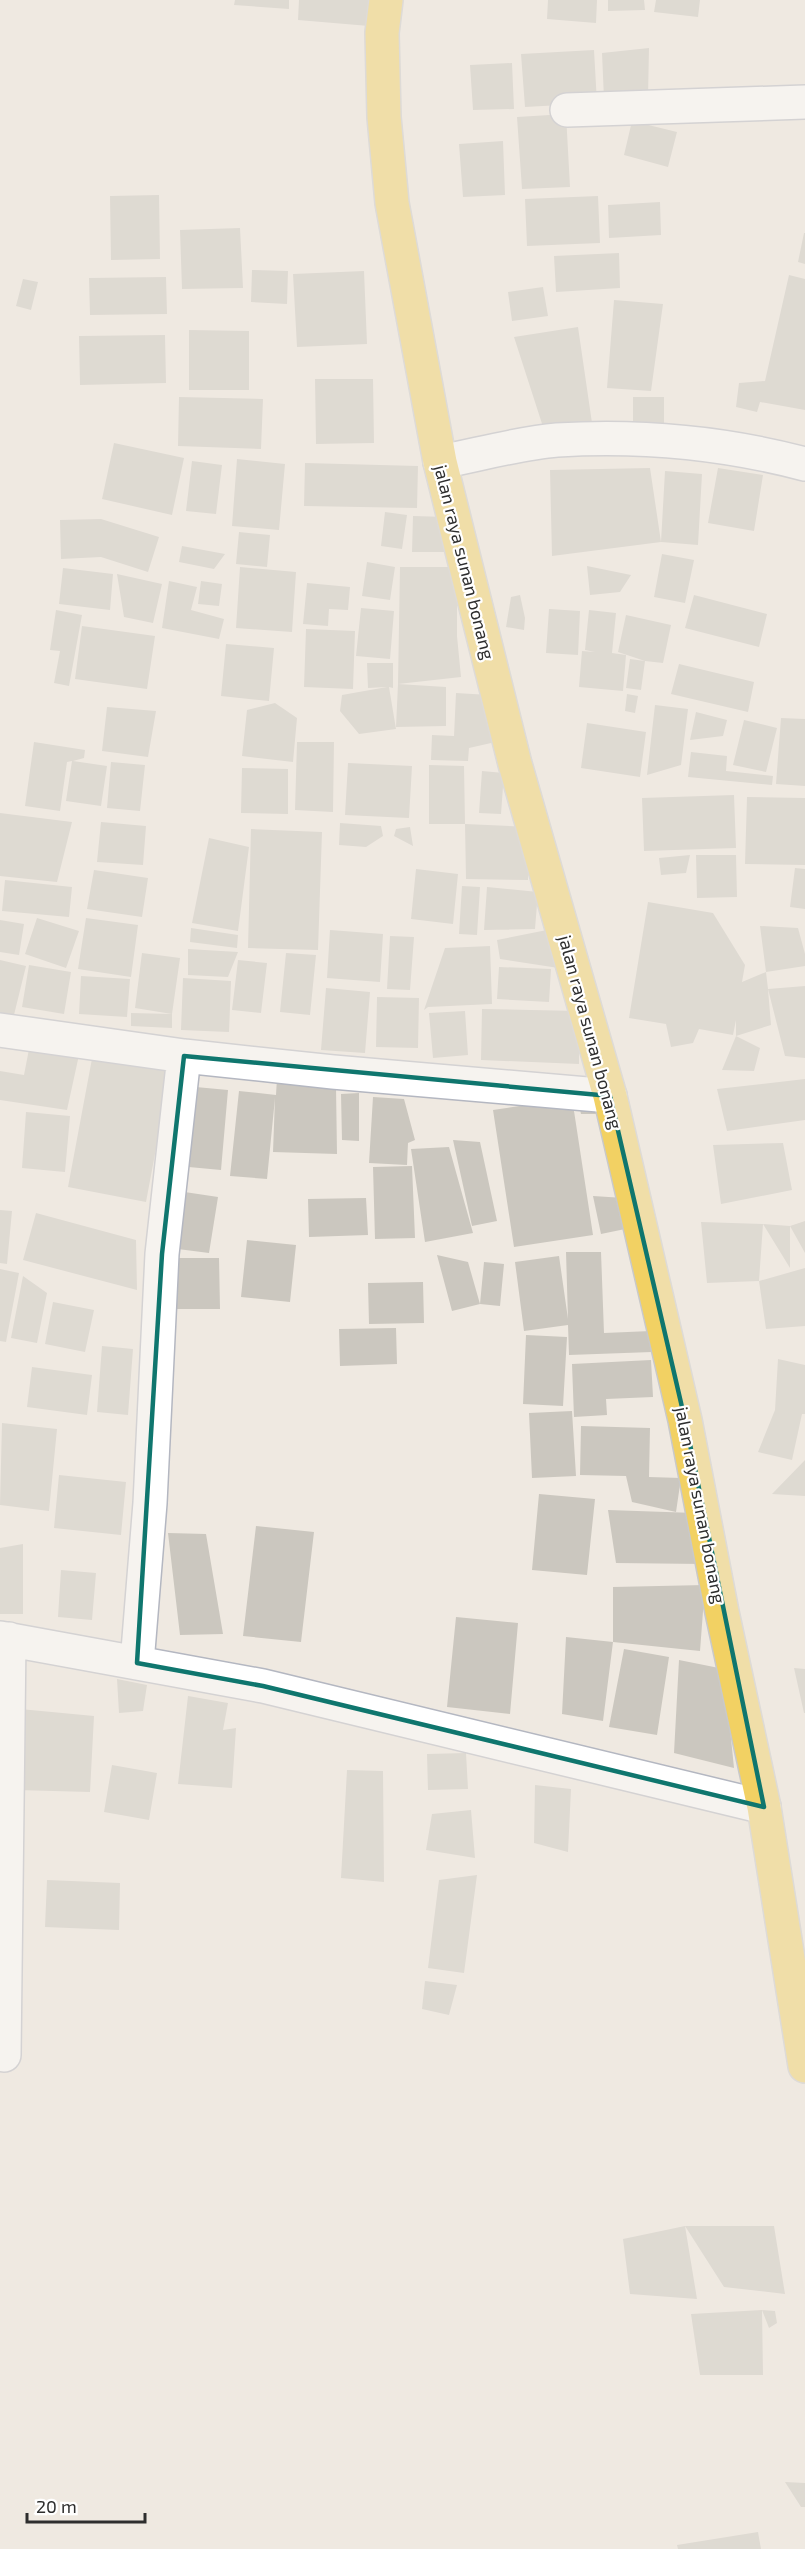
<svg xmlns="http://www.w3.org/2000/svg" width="805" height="2549" viewBox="0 0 805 2549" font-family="'Exo 2',sans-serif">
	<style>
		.building { fill: #cbc7bf }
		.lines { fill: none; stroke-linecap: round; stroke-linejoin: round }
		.minor-casing { stroke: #b4b7c1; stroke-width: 36 }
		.primary-casing { stroke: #c9c9c9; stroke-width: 36 }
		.minor { stroke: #fff; stroke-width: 33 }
		.primary { stroke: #f2d163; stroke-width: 33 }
		.marked { fill: none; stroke: #0f766e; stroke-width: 4.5; stroke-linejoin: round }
		.labels { text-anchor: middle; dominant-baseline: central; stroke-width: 4.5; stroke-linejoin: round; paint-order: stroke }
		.street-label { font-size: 18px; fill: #2e2e2e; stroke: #fff }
	</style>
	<rect width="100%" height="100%" fill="#efe9e1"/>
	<path class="building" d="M235,0H289V9L234,5Z
		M299,0H371L369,26L298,20Z
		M548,0H597L596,23L547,19Z
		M608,0H644L645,10L608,11Z
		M656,0H700L698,17L654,12Z
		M649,48L648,97L604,99L602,53Z
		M594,50L597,103L525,107L521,54Z
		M512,63L514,109L473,110L470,65Z
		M566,114L570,187L522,189L517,117Z
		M632,121L677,132L668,167L624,155Z
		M503,141L505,195L463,197L459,144Z
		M159,195L160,259L111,260L110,196Z
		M598,196L600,243L527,246L525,199Z
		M660,202L661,235L609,238L608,205Z
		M240,228L243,288L182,289L180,230Z
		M804,233H805V264L798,262Z
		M619,253L620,288L556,292L554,256Z
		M252,270L288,271L287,304L251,302Z
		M364,271L367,344L297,347L293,274Z
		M789,275L805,279V410L760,402L757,412L736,407L739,383L765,381Z
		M166,277L167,314L90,315L89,278Z
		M23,279L38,282L31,310L16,306Z
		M543,287L548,316L512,321L508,292Z
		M614,300L663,304L651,391L607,388Z
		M578,327L592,423L545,433L514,337Z
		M189,330L249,331V390H189Z
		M165,335L166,383L80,385L79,336Z
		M315,379H373L374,443L316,444Z
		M179,397L263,399L261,449L178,446Z
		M633,397H664V427H633Z
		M114,443L184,458L172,515L102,499Z
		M237,459L285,464L279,530L232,526Z
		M192,461L222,465L216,514L186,511Z
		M305,463L418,466L417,508L304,506Z
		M650,468L661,542L665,471L702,474L698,545L661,542L552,556L550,470Z
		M718,468L763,475L754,531L708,523Z
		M385,512L407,515L402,549L381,546Z
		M413,516L447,517L446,552H412Z
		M101,519L159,537L148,572L101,557L61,559L60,520Z
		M239,532L270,535L267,567L236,564Z
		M182,546L225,554L214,569L179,562Z
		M662,554L694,560L685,603L654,597Z
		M367,562L395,567L390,600L362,596Z
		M587,566L631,575L620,592L590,595Z
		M240,567L296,572L292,632L236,628Z
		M400,567H457V636L461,677L398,684Z
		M63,568L113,574L110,610L59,604Z
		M117,574L162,584L153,623L124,617Z
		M169,581L197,587L191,610L224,619L219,639L162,628Z
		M201,581L222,584L219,606L198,604Z
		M307,583L350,587L348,610L329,609L328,626L303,624Z
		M520,595L525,618L524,630L506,627L511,597Z
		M694,595L767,614L759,647L685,628Z
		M361,608L394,611L390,659L356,656Z
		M549,609L580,611L578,655L546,653Z
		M56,610L82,615L69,686L54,683L60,651L50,650Z
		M589,610L616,613L612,653L626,655L623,691L579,687L582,651L595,652L585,650Z
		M626,615L671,625L663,663L645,661L618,652Z
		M82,626L155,636L147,689L75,679Z
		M306,629L355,631L353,689L304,687Z
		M226,644L274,648L269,701L221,696Z
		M630,659L645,661L641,690L626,688Z
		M367,663H393V688L389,687L396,729L359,734L340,711L342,695L387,687L368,688Z
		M679,664L754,682L748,712L671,694Z
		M398,684L446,687V726L396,727Z
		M456,693L489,695L500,741L469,748L468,761L431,760L432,735L454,736Z
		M627,694L638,696L635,713L625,711Z
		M275,703L297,718L293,762L242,756L247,710Z
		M655,705L688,709L681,765L647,775Z
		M107,707L156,711L148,757L102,751Z
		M696,712L727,720L723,736L690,740Z
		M781,718L805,719V786L776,784Z
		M744,720L777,728L766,772L733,765Z
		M587,723L646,732L640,777L581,768Z
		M34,742L85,750L84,758L73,761L107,766L101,806L66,801L72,761L67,762L60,811L25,806Z
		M297,742H334L333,812L295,810Z
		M691,752L727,756L726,771L773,776L772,785L688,777Z
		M111,762L145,765L140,811L107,808Z
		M348,763L412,766L409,818L345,815Z
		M429,765L464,766L465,824H429Z
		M242,768L288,769V814L241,813Z
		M482,771L504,773L501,814L479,813Z
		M734,795L736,848L644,851L642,798Z
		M747,797L805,798V865L745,864Z
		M0,813L72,822L57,882L0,876Z
		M101,822L146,826L143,865L97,862Z
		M340,823L381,826L383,836L366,847L339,845Z
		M465,824L529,827L528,880L466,879Z
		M410,827L413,846L394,836L396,829Z
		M251,829L322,832L318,950L248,948Z
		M209,838L249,847L238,931L192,923Z
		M690,855L686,873L661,875L659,858Z
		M696,855H736L737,897L697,898Z
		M795,868L805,869V909L790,907Z
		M416,869L458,874L453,924L411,919Z
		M94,870L148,878L142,917L87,909Z
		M5,880L72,887L69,917L2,911Z
		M462,886L480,887L477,935L459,934Z
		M487,887L538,892L535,929L484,930Z
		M648,902L713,913L745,965L742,982L766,972L768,989L805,986V1058L785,1056L768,989L771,1025L736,1036L760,1048L754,1071L722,1070L736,1036V1020L733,1035L699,1029L693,1043L671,1047L666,1024L629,1018Z
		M37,918L79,931L66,968L25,954Z
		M86,918L138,925L131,977L78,969Z
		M0,920L24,924L19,955L0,952Z
		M760,926L798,928L805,954V966L766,972Z
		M191,928L238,935L237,948L190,942Z
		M557,928L565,969L500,959L497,940Z
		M330,930L383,934L380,982L327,978Z
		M390,936L414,937L410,990L387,989Z
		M490,946L492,1004L428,1007L424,1010L445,948Z
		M188,949L238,952L228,977L188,975Z
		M142,953L180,958L172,1014L135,1008Z
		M286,953L316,955L310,1015L280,1012Z
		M0,960L26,966L13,1019L0,1016Z
		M238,960L267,963L261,1013L232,1010Z
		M29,965L71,972L64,1014L22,1007Z
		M499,967L551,969L549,1002L497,999Z
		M81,976L130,979L127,1017L79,1014Z
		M183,978L231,981L229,1032L181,1030Z
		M326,988L370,992L365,1053L321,1050Z
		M377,997L419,998L418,1048L376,1047Z
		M482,1009L579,1011V1064L481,1060Z
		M465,1011L468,1055L433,1058L429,1013Z
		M131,1013L172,1014V1028L131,1026Z
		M30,1044L79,1055L67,1110L0,1100V1071L24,1075Z
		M94,1048L172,1063L146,1202L68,1187Z
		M277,1078L336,1087L337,1154L273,1152L275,1098L267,1179L230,1176L239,1091L276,1095Z
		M805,1079V1120L727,1131L717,1089Z
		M185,1086L228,1090L221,1170L178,1166Z
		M359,1093V1141L342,1140L341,1094Z
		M373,1097L404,1099L415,1140L408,1143L407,1165L369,1163Z
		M572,1098L593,1235L514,1247L493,1110Z
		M578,1100L608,1114H581Z
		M26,1112L70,1116L65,1172L22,1168Z
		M453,1140L480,1142L497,1221L472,1226Z
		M783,1143L792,1190L721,1204L713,1145Z
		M449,1147L473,1233L425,1242L411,1149Z
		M412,1166L415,1238L375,1239L373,1167Z
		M178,1191L218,1197L209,1253L170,1248Z
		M593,1196L624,1198L630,1228L601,1234Z
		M366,1198L368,1235L309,1237L308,1199Z
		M0,1210L12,1211L7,1264L0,1263Z
		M36,1213L136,1240L137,1290L23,1260Z
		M805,1221V1253L790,1226Z
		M701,1222L763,1224L790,1226V1268L763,1224L759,1281L707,1283Z
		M247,1240L296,1245L290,1302L241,1297Z
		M566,1252H601L604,1333L651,1331L652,1352L569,1355L568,1325L524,1331L515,1262L559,1256L568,1319Z
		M437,1255L468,1262L480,1304L452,1311Z
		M172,1258H219L220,1309H172Z
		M484,1262L504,1264L500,1306L480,1304Z
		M805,1268V1326L766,1329L759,1281Z
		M0,1269L19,1273L6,1342L0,1341Z
		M23,1276L47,1293L37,1343L11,1338Z
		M423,1282L424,1323L369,1324L368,1283Z
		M53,1302L94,1310L85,1352L45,1344Z
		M396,1328L397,1364L340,1366L339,1329Z
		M526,1335L567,1337L563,1406L523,1404Z
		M102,1346L133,1349L128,1415L97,1412Z
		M778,1359L805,1365V1414H802L792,1460L758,1452L775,1410Z
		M651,1360L653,1397L606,1399L607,1415L574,1417L572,1364Z
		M32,1367L92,1375L87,1415L27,1407Z
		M572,1411L576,1476L532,1478L529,1413Z
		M2,1423L57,1429L49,1511L0,1505Z
		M581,1426L650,1428L649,1477L681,1478L676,1512L632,1502L626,1476L580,1475Z
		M805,1460V1496L772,1494Z
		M59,1475L126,1482L121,1535L54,1528Z
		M539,1494L595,1499L587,1575L532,1570Z
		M608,1510L695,1513L703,1564L616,1563Z
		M256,1526L314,1532L301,1642L243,1636Z
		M168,1533L206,1534L223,1634L180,1635Z
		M23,1544V1614H0V1548Z
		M61,1570L96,1573L92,1620L58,1617Z
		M705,1585L700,1651L613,1642L603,1721L562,1714L566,1637L613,1642V1587Z
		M456,1617L518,1623L510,1714L447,1707Z
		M624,1649L669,1657L657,1735L609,1727Z
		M679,1660L724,1669L734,1768L674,1753Z
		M794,1668L805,1669V1713H804Z
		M117,1679L147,1685L143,1711L119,1713Z
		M188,1696L228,1703L223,1730L236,1728L232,1788L178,1784Z
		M20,1709L94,1716L90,1792L16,1790Z
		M466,1753L468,1789L428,1790L427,1754Z
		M112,1765L157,1773L149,1820L104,1812Z
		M347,1770L383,1771L384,1882L341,1878Z
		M535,1785L571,1789L568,1852L534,1843Z
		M471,1810L475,1858L426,1850L432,1814Z
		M477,1875L464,1973L428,1968L439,1880Z
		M47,1880L120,1883L119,1930L45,1927Z
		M425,1981L457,1985L449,2015L422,2009Z
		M685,2226H774L785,2294L724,2287Z
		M685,2226L697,2299L630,2294L623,2239Z
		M762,2310L775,2311L777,2323L769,2328Z
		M762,2310L763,2375H700L691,2314Z
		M785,2482L805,2483V2507H801Z
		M758,2532L761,2549H678L677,2545Z"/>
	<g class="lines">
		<defs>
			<path id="minor" d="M567,110L805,102
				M440,462C477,455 520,443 557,440C640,435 725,443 805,464
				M0,1030L184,1056L333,1072L610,1096
				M0,1638L263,1686L764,1807
				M137,1663L150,1503L162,1254L184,1056
				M4,2055L9,1639"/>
			<path id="primary" d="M386,0L382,33L384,117L392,203L440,462L515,764L610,1096L685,1420L722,1612L764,1807L805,2066"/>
		</defs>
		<use href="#minor" class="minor-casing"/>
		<use href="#primary" class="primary-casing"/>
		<use href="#minor" class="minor"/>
		<use href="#primary" class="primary"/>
	</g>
	<path d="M0 0H805V2549H0ZM184,1056L610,1096L685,1420L764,1807L263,1686L137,1663L162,1254Z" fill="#efe9e1" fill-opacity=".55" fill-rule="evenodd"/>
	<path class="marked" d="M184,1056L610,1096L685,1420L764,1807L263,1686L137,1663L162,1254Z"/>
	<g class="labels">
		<g class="street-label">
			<text transform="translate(465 562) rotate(76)">jalan raya sunan bonang</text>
			<text transform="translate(591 1032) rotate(75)">jalan raya sunan bonang</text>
			<text transform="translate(701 1505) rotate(79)">jalan raya sunan bonang</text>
		</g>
	</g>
	<path d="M27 2513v9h118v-9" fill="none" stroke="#2e2e2e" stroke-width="3"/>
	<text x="36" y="2513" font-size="18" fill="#2e2e2e" stroke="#ffffff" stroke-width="4.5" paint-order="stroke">20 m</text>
</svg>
